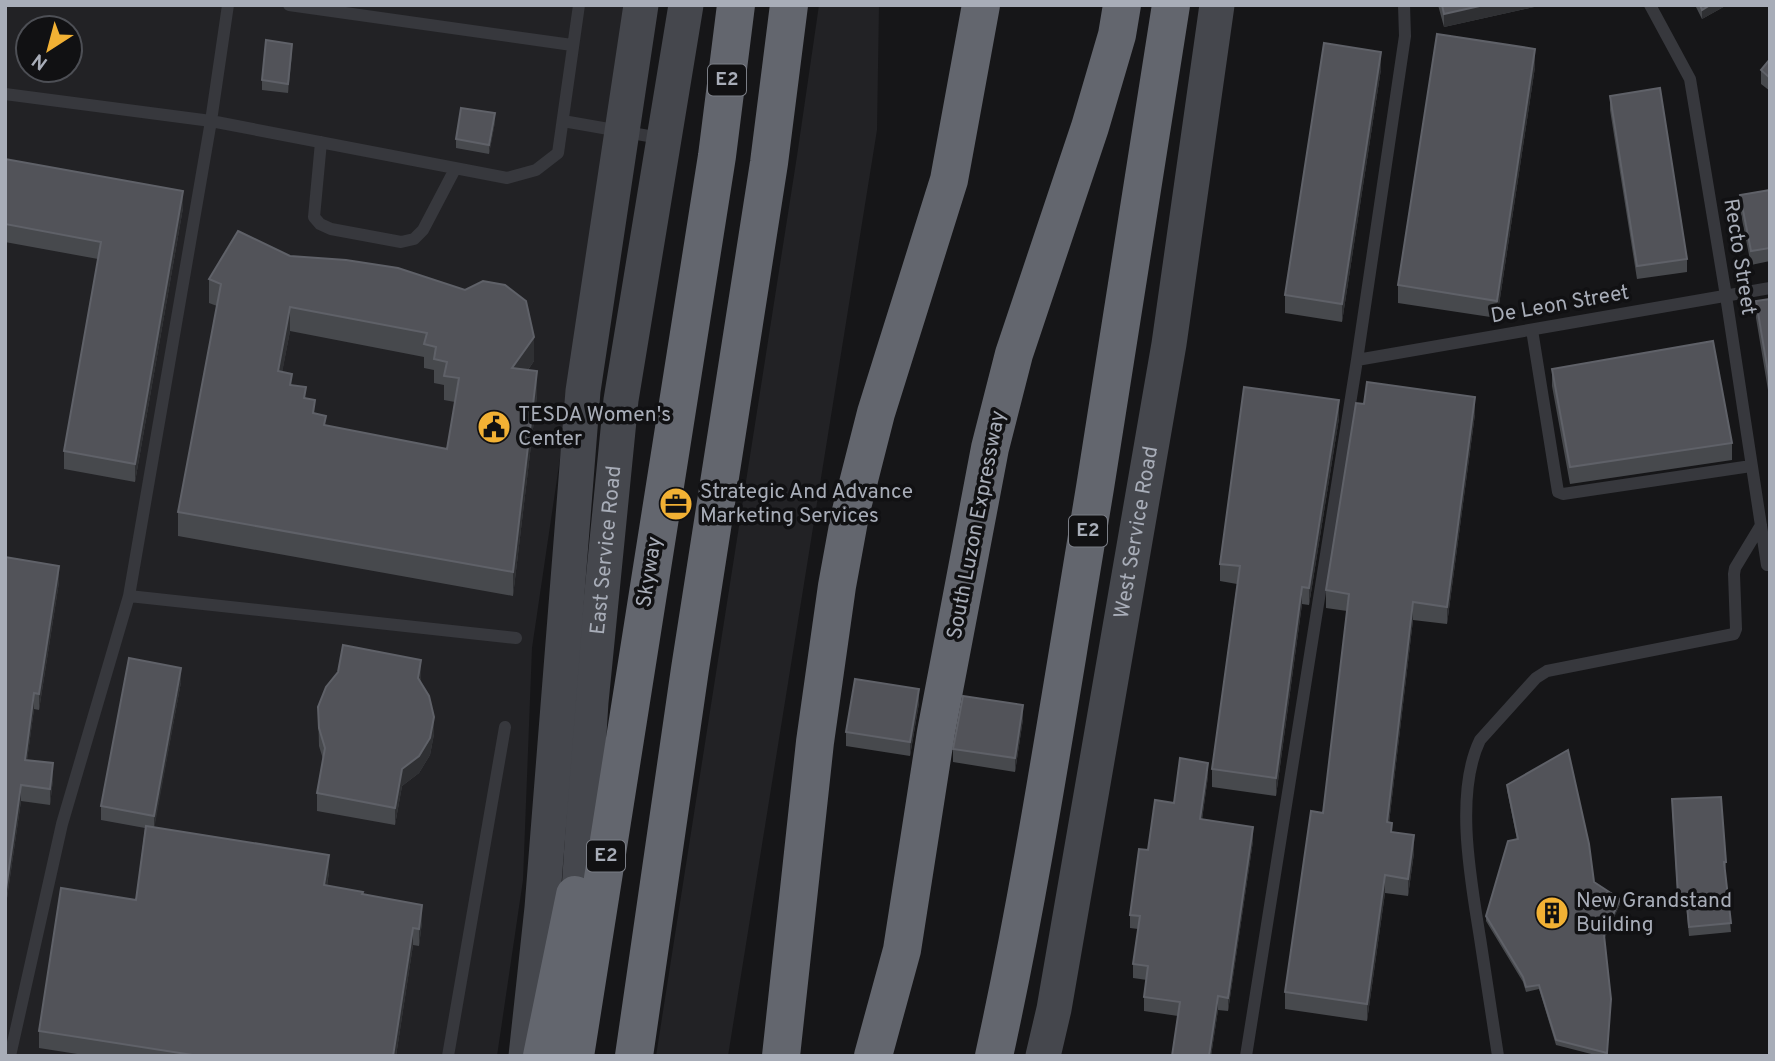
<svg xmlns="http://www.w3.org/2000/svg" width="1775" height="1061" viewBox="0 0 1775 1061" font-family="Overpass,sans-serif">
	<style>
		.built { fill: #222225; fill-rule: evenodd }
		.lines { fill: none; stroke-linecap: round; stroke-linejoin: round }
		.lane { stroke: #37383d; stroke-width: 12 }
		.secondary { stroke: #45474d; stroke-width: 35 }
		.highway { stroke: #63666e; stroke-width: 38 }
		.wall { fill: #47494d; fill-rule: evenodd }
		.shaded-wall { fill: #2f3033 }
		.building { fill: #525359; stroke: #5f6168; stroke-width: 2; fill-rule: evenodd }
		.labels { text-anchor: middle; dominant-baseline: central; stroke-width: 7; stroke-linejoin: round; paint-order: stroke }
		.shield { fill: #111113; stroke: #7b7e86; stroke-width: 2 }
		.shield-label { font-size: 19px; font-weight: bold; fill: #a8adb8 }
		.street-label { font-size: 21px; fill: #a8adb8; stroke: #111113 }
		.poi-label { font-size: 21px; fill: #a8adb8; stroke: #111113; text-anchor: start }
	</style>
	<rect width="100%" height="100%" fill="#161618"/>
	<path class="built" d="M5,5H627L532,648L523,880L497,1056H5ZM28,28H70V70H28Z
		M819,5H879L877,130L728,1056H656L797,156Z"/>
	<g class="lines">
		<path class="lane" d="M289,5L572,45
			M1650,5L1690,79L1726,296L1767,565
			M5,94L211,121L507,178L536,170L558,153L579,5
			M563,121L660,138
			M321,142L314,217L320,224L331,229L401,242L414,239L423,230L455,169
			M1532,330L1558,492L1563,494L1751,466
			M1357,360L1770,288
			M129,596L516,638
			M10,1056L62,824L129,596L211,121L228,5
			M448,1056L505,727
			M1246,1056L1357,360L1405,36L1404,5
			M1498,1056C1492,1016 1486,977 1480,938C1471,881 1454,794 1480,740L1536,678L1547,671L1734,634L1736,629L1734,574L1735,568L1761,525"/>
		<g class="secondary">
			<path id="s1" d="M577,923L591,702L621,400L686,5"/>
			<path d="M526,1056L542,908L583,391L641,5"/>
			<path id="s2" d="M1043,1056L1054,1009L1169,344L1217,5"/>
		</g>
		<path class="highway" d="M542,1056L575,895
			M575,1056L717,156L736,5
			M634,1056L690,669L769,163L789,5
			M781,1056L815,742L837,586L850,515L876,413L949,180L981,5
			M873,1056L902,950L936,732L990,448L1014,354L1090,127L1117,35L1122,5
			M994,1056C1027,906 1051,754 1076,603C1109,404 1141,205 1171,5"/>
	</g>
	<path class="wall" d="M1438,5H1543L1444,27Z
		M1695,5H1727L1702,19Z
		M292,53L288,93L262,90V80Z
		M1770,59V91L1761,84V70Z
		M1535,67L1497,318L1398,303V285Z
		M1381,69L1342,322L1285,313V295Z
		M1610,96L1687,259V272L1637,279L1610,110Z
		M495,122L489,154L456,148V139Z
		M5,159L183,208L135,482L64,469V451L98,259L5,242Z
		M1770,190V261L1751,265L1740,209V195Z
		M290,256L534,361L528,370L537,395L513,596L178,536V512L217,306L209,303V279ZM290,331L424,357V368L434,370V383L444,385V400L455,402L447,449L326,426L315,414L306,398L292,385L282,372Z
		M1770,299V402L1756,318V301Z
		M1552,369L1732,443V460L1570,484L1552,386Z
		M1475,414L1447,624L1413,620L1389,823L1392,832L1414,853L1408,896L1385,893L1367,1021L1285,1009V992L1323,813L1347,611L1326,608V590Z
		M1339,418L1309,605L1302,604L1276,796L1212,787V769L1237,584L1220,581V564Z
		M5,557L59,582L39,710L34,709L27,760L53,779L50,805L21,801L5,912Z
		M421,677L420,681L434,734L430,755L419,773L402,786L395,825L317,811V793L323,759L319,746L318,707Z
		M181,682L154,827L329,872L327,886L363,894L422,922L419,946L413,945L396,1056H90L39,1048V1031L136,900L145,828L101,820V806Z
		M919,703L910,756L846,746V732Z
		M1023,719L1015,772L953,762V749Z
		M1208,776L1202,820L1253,841L1228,1011L1218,1010L1211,1056H1172L1178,1016L1144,1011V997L1147,980L1133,978V964L1138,929L1130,928V915L1148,850L1174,803Z
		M1507,785L1594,882L1620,904L1604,939L1607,1056H1599L1556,1045L1539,989L1526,992L1523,982L1486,921V916L1517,839L1507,790Z
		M1672,808L1726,862L1725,870L1731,932L1689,936L1686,903L1678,904Z"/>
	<path class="shaded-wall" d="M1484,5H1543L1444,27V14Z
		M1710,5H1727L1702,19V10Z
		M292,44V53L288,93V84Z
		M1535,49V67L1497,318V301Z
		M1381,52V69L1342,322V304Z
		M495,113V122L489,154V145Z
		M183,191V208L135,482V464Z
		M290,307V331L278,395V371Z
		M534,337V361L512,392V368Z
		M537,371V395L513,596V572Z
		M1475,397V414L1447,624V607Z
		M1339,400V418L1309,605V588Z
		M59,566V582L39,710V694Z
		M1302,587V604L1276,796V778Z
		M1413,602V620L1387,840V822Z
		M421,660V677L418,695V678Z
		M181,668V682L154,830V816Z
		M919,689V703L910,756V742Z
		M34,693V709L25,776V760Z
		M1023,705V719L1015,772V758Z
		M434,717V734L430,755L419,773L402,786L395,825V808L402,769Z
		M53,763V779L50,805V789Z
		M1208,763V776L1200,833V819Z
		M21,785V801L5,912V896Z
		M1253,827V841L1228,1011V998Z
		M1414,835V853L1408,896V879Z
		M329,855V872L324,902V885Z
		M1385,875V893L1367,1021V1004Z
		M1620,899V904L1604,940V935Z
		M422,905V922L419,946V929Z
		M413,928V945L396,1056H393Z
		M1218,996V1010L1211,1056H1209Z"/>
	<path class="building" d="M1442,5H1484L1444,14Z
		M1700,5H1710L1702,10Z
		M1437,34L1535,49L1497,301L1398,285Z
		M266,40L292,44L288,84L262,80Z
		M1324,43L1381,52L1342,304L1285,295Z
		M1770,59V78L1761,70Z
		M1660,88L1687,259L1637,266L1610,96Z
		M461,108L495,113L489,145L456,139Z
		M5,159L183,191L135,464L64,451L101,242L5,224Z
		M1770,190V248L1751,251L1740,195Z
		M238,231L290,256L346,260L398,268L465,290L483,281L505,285L526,301L534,337L512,368L537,371L513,572L178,512L221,284L209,279ZM290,307L427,333L424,344L436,347L434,359L447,362L444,376L459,378L447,449L324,425L326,416L313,413L315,400L304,398L306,387L290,385L292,374L278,371Z
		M1770,299V384L1756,301Z
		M1713,341L1732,443L1570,467L1552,369Z
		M1367,382L1475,397L1447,607L1413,602L1387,822L1392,823L1391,832L1414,835L1408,879L1385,875L1367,1004L1285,992L1311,811L1323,813L1349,594L1326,590L1356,403L1364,404Z
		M1244,387L1339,400L1309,588L1302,587L1276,778L1212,769L1240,566L1220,564Z
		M5,557L59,566L39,694L34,693L25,760L53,763L50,789L21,785L5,896Z
		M343,645L421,660L418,678L429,696L434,717L430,738L419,756L402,769L395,808L317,793L325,748L319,728L318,707L326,687L338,672Z
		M129,658L181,668L154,816L101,806Z
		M855,679L919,689L910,742L846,732Z
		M963,696L1023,705L1015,758L953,749Z
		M1568,750L1589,844L1594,882L1620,899L1604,935L1611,999L1607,1053L1556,1040L1539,985L1526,987L1523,977L1486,916L1508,841L1518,839L1507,785Z
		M1180,758L1208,763L1200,819L1253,827L1228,998L1218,996L1209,1056H1172L1180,1002L1144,997L1148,966L1133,964L1140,916L1130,915L1139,849L1148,850L1155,800L1174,803Z
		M1721,797L1726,862H1724L1731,923L1689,927L1686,894L1678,895L1672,799Z
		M146,826L329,855L324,885L363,892L362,894L422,905L419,929L413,928L393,1056H199L39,1031L61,888L136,900Z"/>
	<defs>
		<symbol id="civic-disc" viewBox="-11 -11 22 22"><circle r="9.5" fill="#f2b134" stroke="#111113"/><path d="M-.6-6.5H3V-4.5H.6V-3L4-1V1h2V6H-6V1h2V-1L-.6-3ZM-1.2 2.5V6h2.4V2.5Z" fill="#111"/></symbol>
		<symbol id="office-disc" viewBox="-11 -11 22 22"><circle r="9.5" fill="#f2b134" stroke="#111113"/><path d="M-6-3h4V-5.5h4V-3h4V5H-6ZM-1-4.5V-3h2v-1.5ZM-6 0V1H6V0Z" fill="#111"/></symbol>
		<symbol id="building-disc" viewBox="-11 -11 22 22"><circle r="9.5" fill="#f2b134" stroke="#111113"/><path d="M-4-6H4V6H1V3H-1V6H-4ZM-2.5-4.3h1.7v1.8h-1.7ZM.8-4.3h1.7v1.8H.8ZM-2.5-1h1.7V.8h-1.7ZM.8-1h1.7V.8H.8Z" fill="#111"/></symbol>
	</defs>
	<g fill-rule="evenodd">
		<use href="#civic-disc" x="475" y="408" width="38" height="38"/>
		<use href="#office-disc" x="657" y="485" width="38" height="38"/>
		<use href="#building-disc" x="1533" y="894" width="38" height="38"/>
	</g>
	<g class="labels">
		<g class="shield">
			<rect x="708" y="64.5" width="38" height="31" rx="5"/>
			<rect x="1069" y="515.5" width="38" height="31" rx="5"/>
			<rect x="587" y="840.5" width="38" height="31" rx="5"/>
		</g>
		<g class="shield-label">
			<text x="727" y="80">E2</text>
			<text x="1088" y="531">E2</text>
			<text x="606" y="856">E2</text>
		</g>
		<g class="street-label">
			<text transform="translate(1739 257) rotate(81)">Recto Street</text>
			<text transform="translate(1560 305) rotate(-10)">De Leon Street</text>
			<text transform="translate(977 525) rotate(-79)">South Luzon Expressway</text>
			<text stroke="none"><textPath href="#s2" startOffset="532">West Service Road</textPath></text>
			<text stroke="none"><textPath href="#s1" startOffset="374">East Service Road</textPath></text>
			<text transform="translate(650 572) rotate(-81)">Skyway</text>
		</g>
		<g class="poi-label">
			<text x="518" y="415">TESDA Women's<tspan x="518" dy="24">Center</tspan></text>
			<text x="700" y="492">Strategic And Advance<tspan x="700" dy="24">Marketing Services</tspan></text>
			<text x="1576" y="901">New Grandstand<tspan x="1576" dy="24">Building</tspan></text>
		</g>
	</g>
	<rect width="1775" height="1061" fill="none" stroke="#a8adb8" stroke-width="14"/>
	<g transform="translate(49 49) rotate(216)"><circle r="33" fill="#111113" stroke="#4d4f55" stroke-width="2"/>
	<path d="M0-5L12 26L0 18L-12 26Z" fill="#f2b134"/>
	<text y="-10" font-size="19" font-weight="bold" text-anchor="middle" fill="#a8adb8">N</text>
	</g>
</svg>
